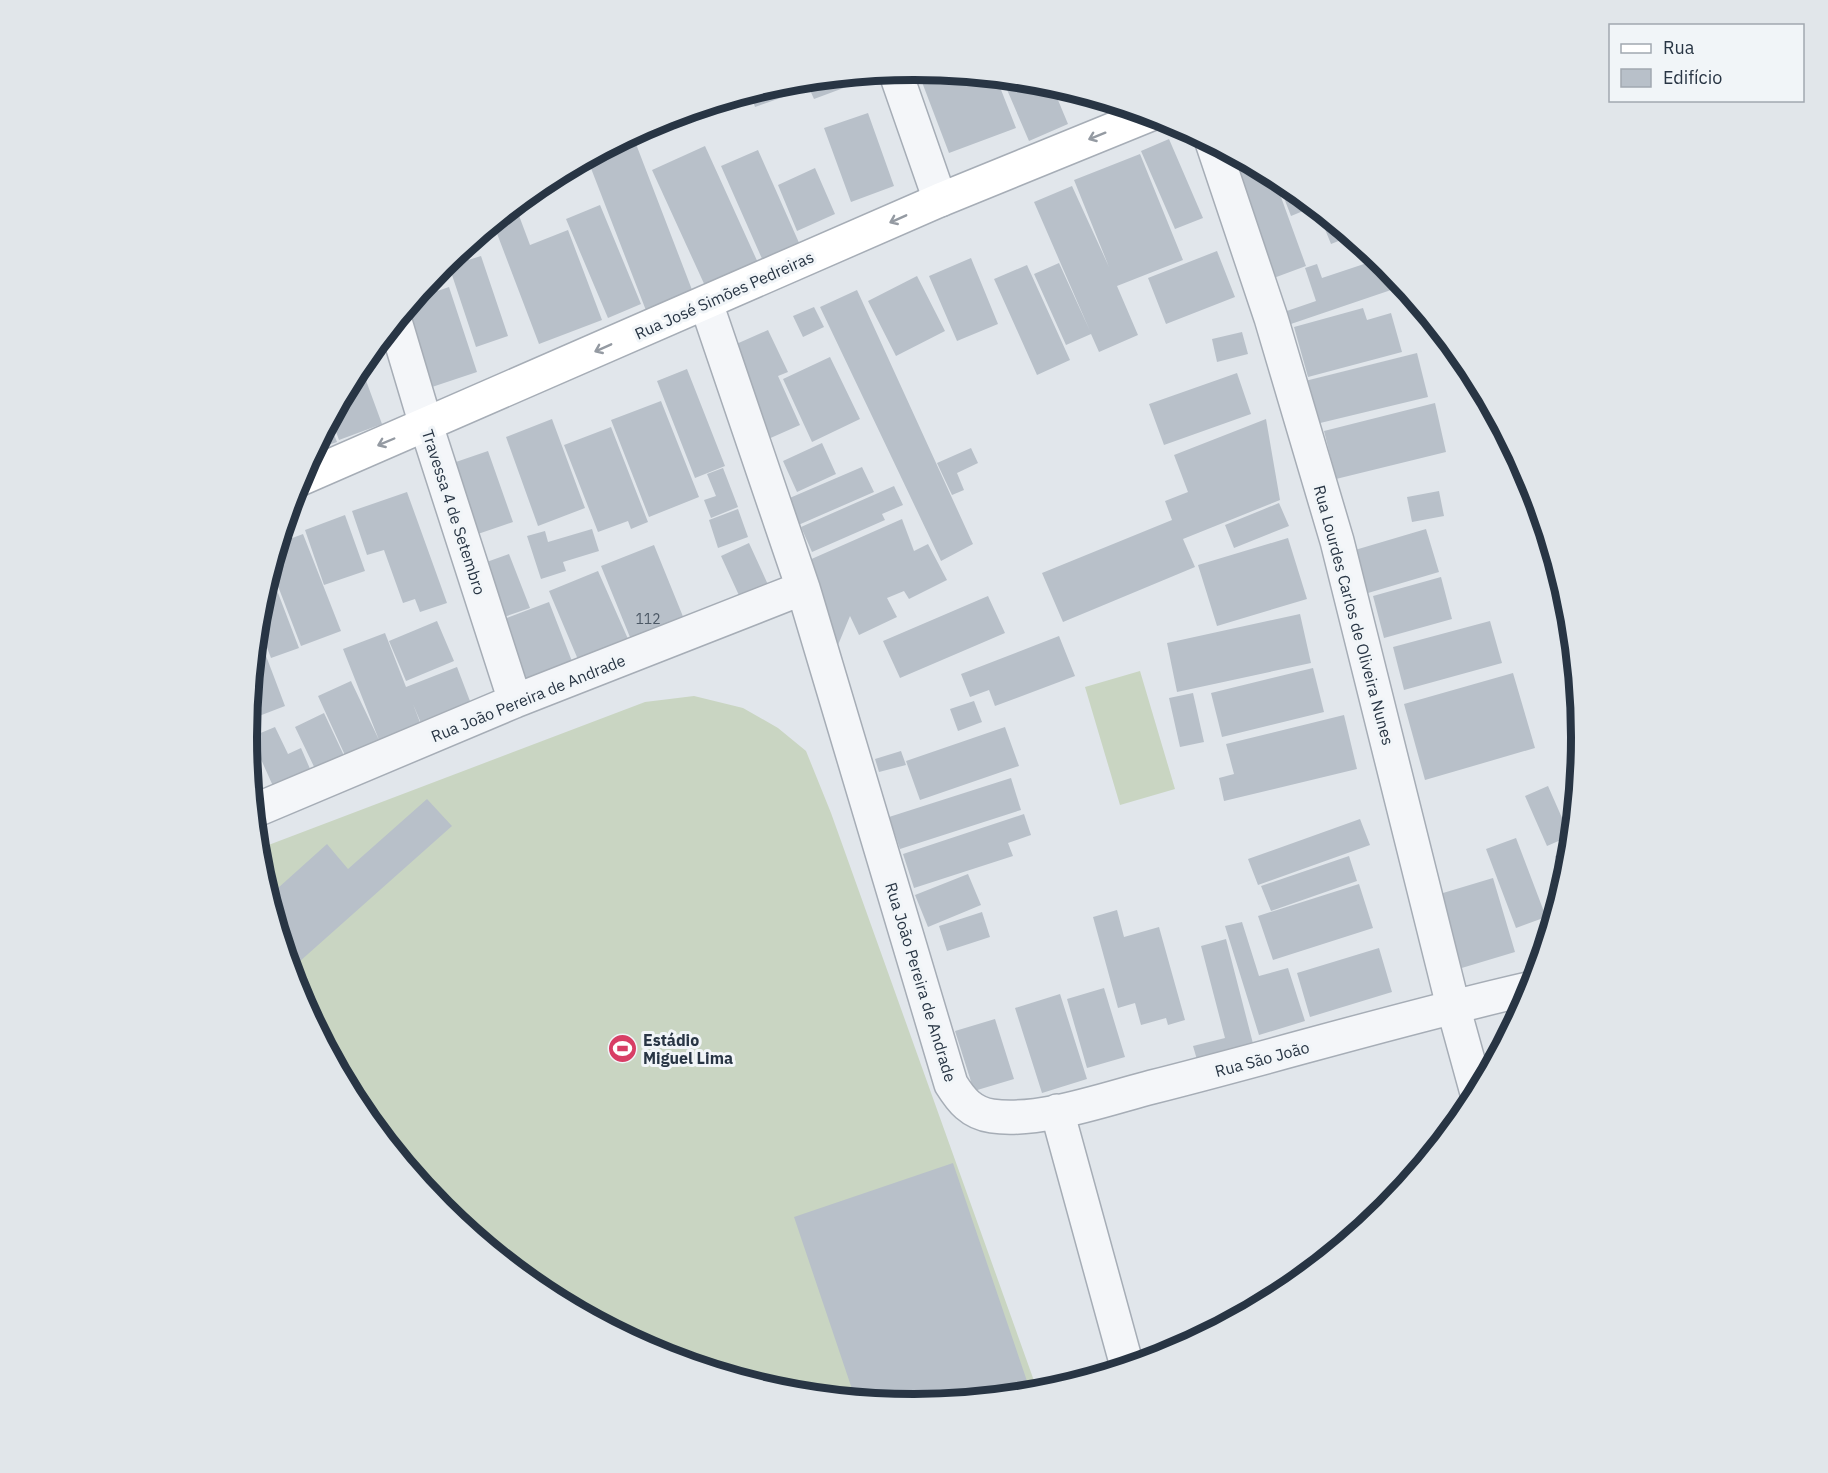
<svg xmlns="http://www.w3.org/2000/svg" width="1828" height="1473" viewBox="0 0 1828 1473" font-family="'IBM Plex Sans',sans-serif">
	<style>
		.pitch { fill: #c9d5c2 }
		.building { fill: #b8c0c9 }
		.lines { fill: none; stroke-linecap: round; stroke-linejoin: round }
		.minor-casing { stroke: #a6adb6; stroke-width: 36 }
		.secondary-casing { stroke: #a6adb6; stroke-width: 36 }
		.minor { stroke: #f4f6f9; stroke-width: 33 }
		.secondary { stroke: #fff; stroke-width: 33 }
		.oneway { stroke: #949aa2 }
		.labels { text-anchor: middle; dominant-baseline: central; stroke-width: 6; stroke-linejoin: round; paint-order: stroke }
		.number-label { font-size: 14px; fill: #4c5865 }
		.street-label { font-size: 16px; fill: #283544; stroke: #f1f5f8 }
		.poi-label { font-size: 16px; font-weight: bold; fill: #283544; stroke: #f1f5f8; text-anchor: start }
		.rim { fill: none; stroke: #283544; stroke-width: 8 }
	</style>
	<rect width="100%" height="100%" fill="#e1e6eb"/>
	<path class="pitch" d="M1140,671L1175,789L1120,805L1085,687Z
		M694,696L743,708L778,728L806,751L831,813L1038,1392L914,1404L783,1391L658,1353L543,1291L442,1208L359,1107L297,992L259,866L258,849L645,702Z"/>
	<path class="building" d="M917,69L996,77L1016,128L949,153Z
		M854,75L857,83L814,99L809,88L755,107L750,92L784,82Z
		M1002,78L1039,81L1043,92L1053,88L1068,124L1029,141Z
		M1057,86L1079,92L1063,99Z
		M868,113L894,186L851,202L824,128Z
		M1169,139L1203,218L1175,229L1141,151Z
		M636,144L694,295L647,313L587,158L601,150L604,157Z
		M705,146L759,265L706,288L652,170Z
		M758,150L800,245L763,261L721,166Z
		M1225,150L1273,175L1306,266L1271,279Z
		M1140,154L1183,260L1117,286L1138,335L1099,352L1091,334L1066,345L1034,274L1059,263L1090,331L1034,202L1072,186L1109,267L1074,180Z
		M815,168L835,214L797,231L778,185Z
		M1276,177L1285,182L1312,204L1313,207L1291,216Z
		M515,205L530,245L568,230L602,320L539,344L493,223Z
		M600,205L641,304L608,318L566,219Z
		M1316,207L1351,236L1331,244Z
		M1217,251L1235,297L1166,324L1148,278Z
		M481,256L508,336L476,347L449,266Z
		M971,258L998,324L957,341L929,276Z
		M1379,259L1391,290L1285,326L1281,313L1316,301L1305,268L1317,264L1322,278Z
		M1027,265L1070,360L1037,375L994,279Z
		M917,276L945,331L896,356L868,301Z
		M449,287L477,372L429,388L399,317L414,299Z
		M857,290L973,544L941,561L820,307Z
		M814,307L824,327L803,337L793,316Z
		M1363,308L1367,320L1391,313L1402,352L1308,377L1294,327Z
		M768,330L788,372L778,376L800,425L766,440L725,349Z
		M1242,332L1248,354L1217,362L1212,339Z
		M370,352L375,365L356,372L359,365Z
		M1417,353L1428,397L1316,424L1305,381Z
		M830,357L860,419L812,442L783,379Z
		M687,369L725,466L695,478L657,381Z
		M1237,373L1251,414L1164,445L1149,404Z
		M364,375L382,424L339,440L331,418L352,379Z
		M661,401L699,497L649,517L611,420Z
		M1435,403L1446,452L1336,479L1324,431Z
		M552,419L585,508L538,526L506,437Z
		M1266,419L1280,500L1183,539L1195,567L1063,622L1042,573L1172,520L1165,501L1188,492L1174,455Z
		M329,422L337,442L314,450L321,436Z
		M611,427L648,522L631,529L628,521L598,532L564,445Z
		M822,443L836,474L797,492L783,461Z
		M971,448L978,463L957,473L964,490L952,495L937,463Z
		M488,451L513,522L475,535L450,464Z
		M862,467L874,492L796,526L785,500Z
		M723,468L738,507L711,518L704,500L716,496L707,474Z
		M894,486L903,505L882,514L885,520L812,552L801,527Z
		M1439,491L1444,516L1412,522L1407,497Z
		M407,492L447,603L420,612L415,599L403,603L384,550L367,555L352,511Z
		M1279,503L1289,526L1234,548L1225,525Z
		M738,509L748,537L718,548L709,520Z
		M345,515L365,571L324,585L305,530Z
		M902,519L914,551L928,544L947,580L909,599L904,591L887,598L897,617L859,635L850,616L838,645L807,561Z
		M592,529L599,551L563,562L566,571L541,579L527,536L545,531L548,542Z
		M1426,529L1439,572L1368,593L1355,550Z
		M303,534L341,631L301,646L271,568L279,543Z
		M1288,538L1307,599L1217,626L1198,565Z
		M749,543L770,589L742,602L721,556Z
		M654,545L684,619L634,647L601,566Z
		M509,554L530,608L501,618L481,564Z
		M598,571L632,648L582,669L549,591Z
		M270,572L299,648L271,658L258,624L259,606Z
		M1441,577L1452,619L1384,638L1373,596Z
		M988,596L1005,633L900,678L883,641Z
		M549,602L575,669L526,688L499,621Z
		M1300,614L1311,663L1177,692L1167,643Z
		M437,621L454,661L406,681L389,641Z
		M1490,621L1502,663L1404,690L1393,647Z
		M257,632L285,706L259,716L251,695Z
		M385,633L406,687L457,667L473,709L423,728L413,704L424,733L349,764L318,696L351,681L379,740L343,649Z
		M1059,636L1075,676L995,706L989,690L970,697L961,674Z
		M1313,668L1324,712L1222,737L1211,693Z
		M1513,673L1535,748L1425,780L1404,704Z
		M1193,693L1204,742L1180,747L1169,698Z
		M974,701L982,722L958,731L950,709Z
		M324,713L347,762L318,775L295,727Z
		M1344,715L1357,769L1224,801L1219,778L1234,774L1226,744Z
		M275,727L288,754L301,748L314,778L277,795L251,737Z
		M1005,727L1019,766L920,800L906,761Z
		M901,751L906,765L879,772L875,759Z
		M249,758L265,796L253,801Z
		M1011,778L1021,810L900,849L889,817Z
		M1548,786L1570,836L1547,846L1525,796Z
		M427,799L452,826L290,970L268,897L327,844L348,869Z
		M1024,814L1031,835L1008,843L1013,856L914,888L903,854Z
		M1360,819L1370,845L1258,885L1248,859Z
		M1516,838L1546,917L1516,928L1486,849Z
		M1570,850L1569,867L1564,882L1555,856Z
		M1349,856L1357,881L1271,911L1261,886Z
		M968,874L981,905L928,927L915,895Z
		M1493,878L1515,952L1455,970L1433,896Z
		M1359,884L1373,928L1273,960L1258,916Z
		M1117,910L1124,937L1159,927L1185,1020L1168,1025L1166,1018L1141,1025L1135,1003L1118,1008L1093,917Z
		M982,912L990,937L947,951L939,926Z
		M1242,922L1259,976L1288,968L1305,1021L1259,1035L1225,926Z
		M1226,939L1256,1055L1200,1070L1193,1046L1225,1038L1201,946Z
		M1379,948L1392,992L1310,1017L1297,973Z
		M1104,988L1125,1057L1087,1068L1067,999Z
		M1060,994L1087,1079L1042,1093L1015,1008Z
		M995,1019L1014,1079L974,1091L955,1031Z
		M953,1163L1030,1390L1018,1394L914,1404L855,1398L794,1217Z"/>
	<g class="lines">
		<defs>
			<path id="minor" d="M895,71L940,200
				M1212,142L1271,318L1337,541L1453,1006L1477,1093
				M706,303L803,588L951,1084C961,1100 971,1113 992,1116C1039,1123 1106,1099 1152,1087C1279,1055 1404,1017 1532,988
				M395,321L426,425L515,701
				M254,811L515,701L803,588
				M1057,1111L1127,1366"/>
			<path id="secondary" d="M298,480L940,200L1151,114"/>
		</defs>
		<use href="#minor" class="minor-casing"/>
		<use href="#secondary" class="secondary-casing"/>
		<use href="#minor" class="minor"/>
		<use href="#secondary" class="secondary"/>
	</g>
	<defs><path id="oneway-shaft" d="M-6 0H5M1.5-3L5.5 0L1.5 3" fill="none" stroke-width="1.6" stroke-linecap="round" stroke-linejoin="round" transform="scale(1.5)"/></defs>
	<g class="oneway">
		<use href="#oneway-shaft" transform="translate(1097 136) rotate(158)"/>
		<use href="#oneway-shaft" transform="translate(898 219) rotate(156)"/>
		<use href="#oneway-shaft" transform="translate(603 348) rotate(156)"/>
		<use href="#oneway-shaft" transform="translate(386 442) rotate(157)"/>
	</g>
	<defs>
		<symbol id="stadium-disc" viewBox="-11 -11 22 22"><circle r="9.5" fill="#d83e65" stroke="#f1f5f8"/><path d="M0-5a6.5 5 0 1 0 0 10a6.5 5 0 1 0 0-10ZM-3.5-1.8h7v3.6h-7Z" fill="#fff"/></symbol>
	</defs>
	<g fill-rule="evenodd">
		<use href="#stadium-disc" x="606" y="1032" width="33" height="33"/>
	</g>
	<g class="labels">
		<g class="number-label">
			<text x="648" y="619">112</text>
		</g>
		<g class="street-label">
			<text transform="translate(724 295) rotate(-24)">Rua José Simões Pedreiras</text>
			<text transform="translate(454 512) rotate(72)">Travessa 4 de Setembro</text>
			<text transform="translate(1354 615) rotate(75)">Rua Lourdes Carlos de Oliveira Nunes</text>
			<text transform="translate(528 698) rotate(-22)">Rua João Pereira de Andrade</text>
			<text transform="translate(921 982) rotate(73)">Rua João Pereira de Andrade</text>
			<text transform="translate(1262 1059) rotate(-15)">Rua São João</text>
		</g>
		<g class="poi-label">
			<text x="643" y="1040">Estádio<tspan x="643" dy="18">Miguel Lima</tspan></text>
		</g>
	</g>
	<path d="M0 0H1828V1473H0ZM257 737a657 657 0 1 1 1314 0a657 657 0 1 1-1314 0Z" fill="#e1e6ea" fill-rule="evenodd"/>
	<path class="rim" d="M257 737a657 657 0 1 1 1314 0a657 657 0 1 1-1314 0Z"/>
	<rect x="1609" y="24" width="195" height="78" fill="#f1f5f8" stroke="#a1a8b0" stroke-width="1.5"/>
	<rect x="1621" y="44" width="30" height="9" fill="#ffffff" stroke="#a1a8b0" stroke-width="1.5"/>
	<text x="1663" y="54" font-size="18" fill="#283544">Rua</text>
	<rect x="1621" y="69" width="30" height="18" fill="#b8c0c9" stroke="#a1a8b0" stroke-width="1.5"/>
	<text x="1663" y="84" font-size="18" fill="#283544">Edifício</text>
</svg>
